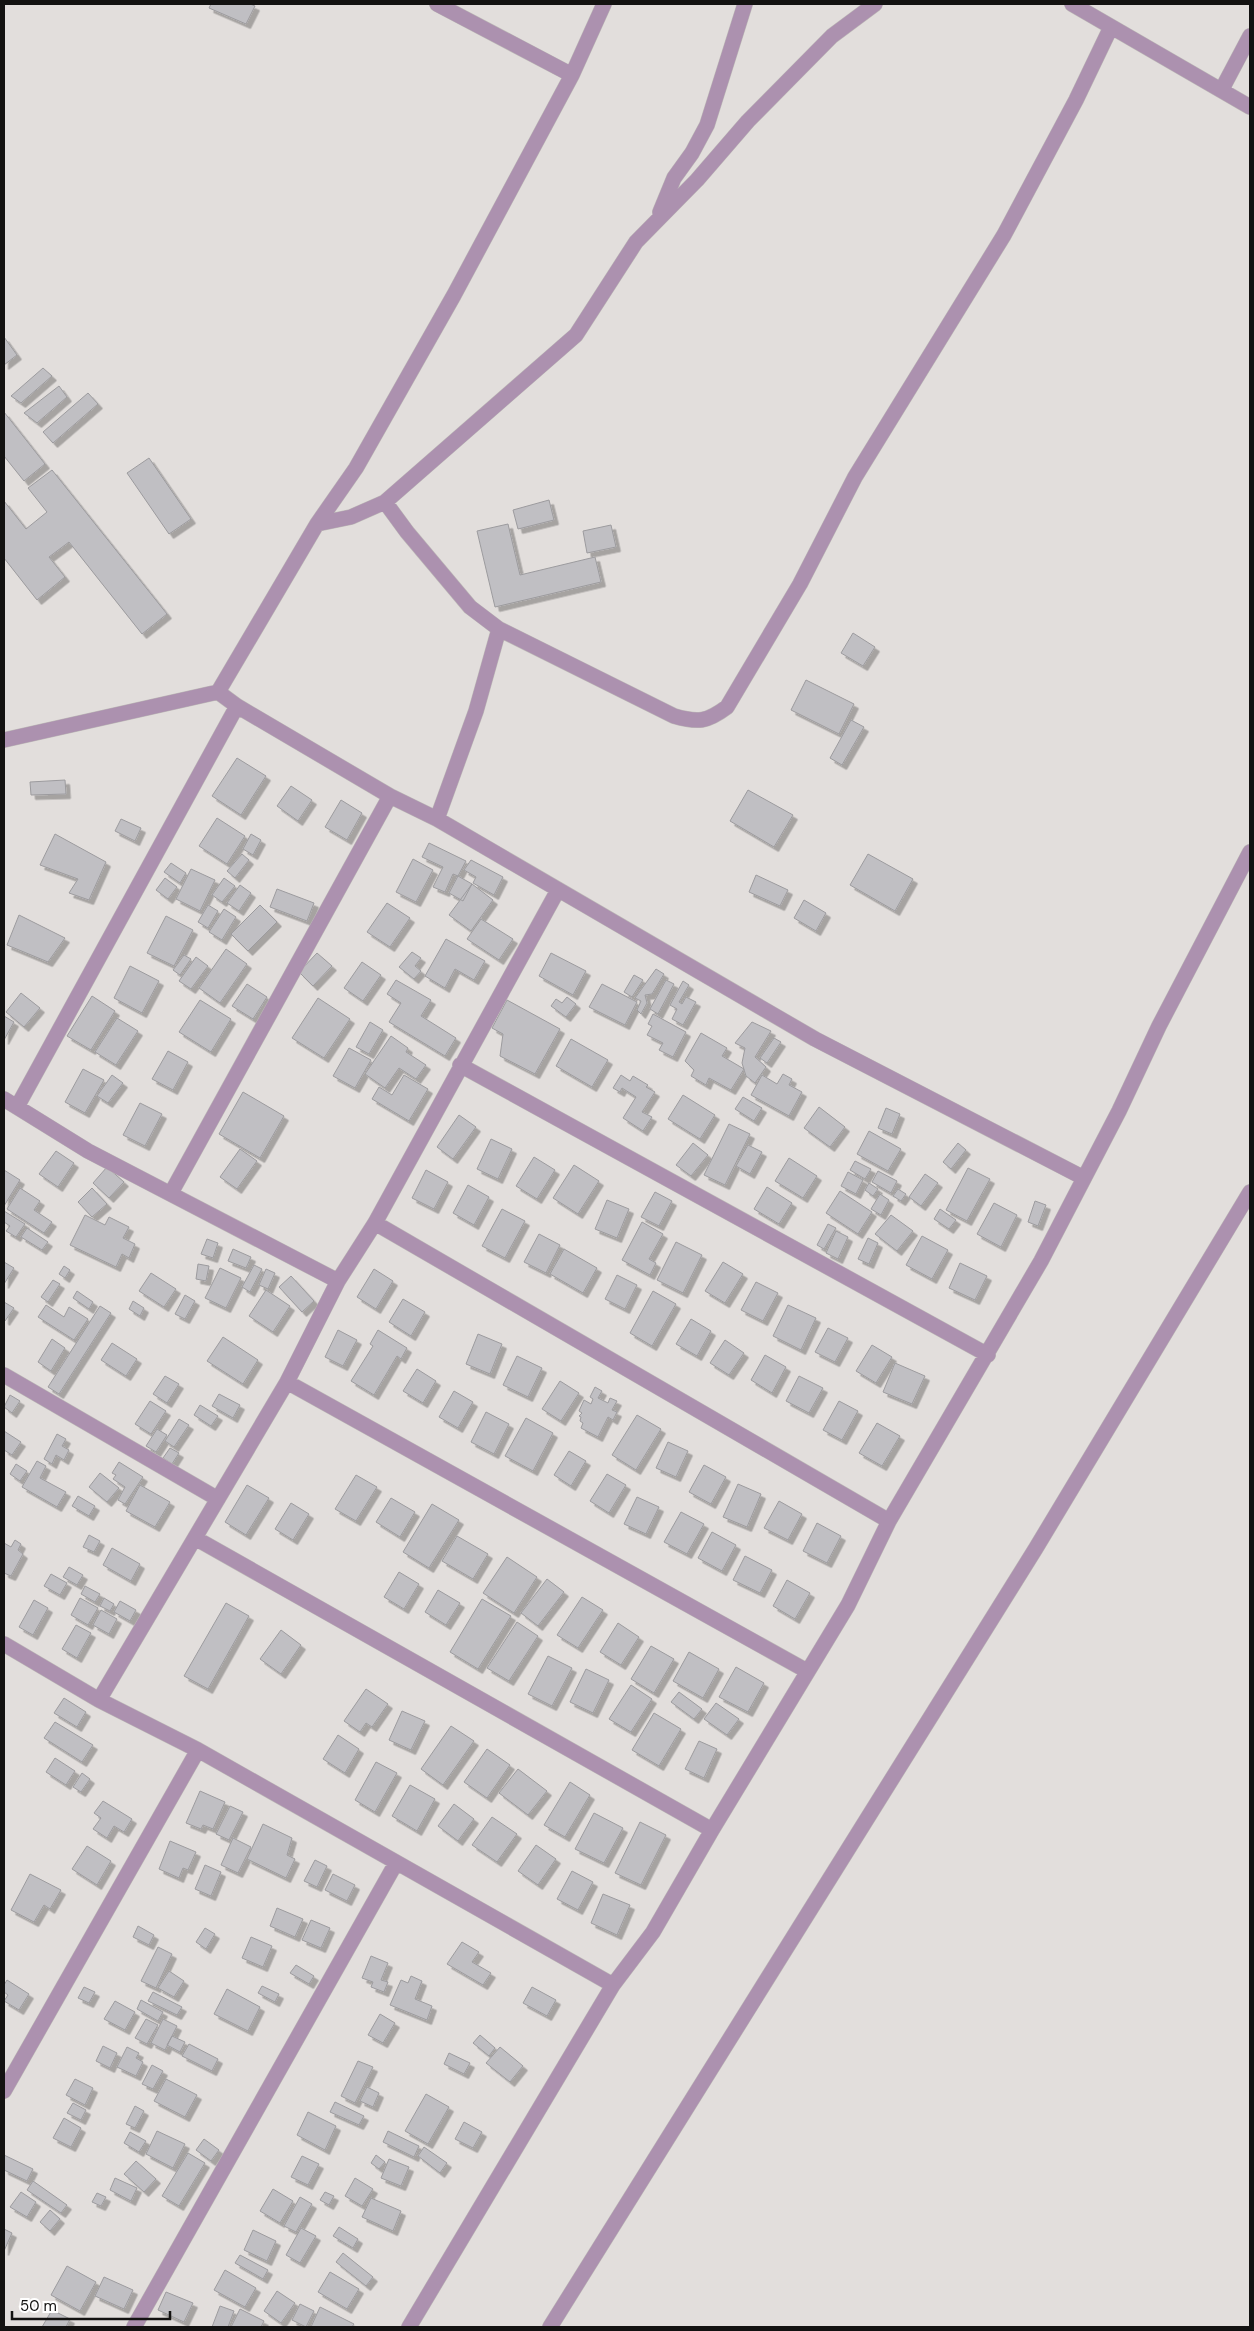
<svg xmlns="http://www.w3.org/2000/svg" width="1254" height="2331" viewBox="0 0 1254 2331" font-family="'DM Sans',sans-serif">
	<style>
		.building { fill: #c0bfc3; stroke: #9c9b9e; filter: url(#shadow) }
		.lines { fill: none; stroke-linecap: round; stroke-linejoin: round }
		.minor-casing { stroke: #bdb9b7; stroke-width: 16 }
		.minor { stroke: #ac91af; stroke-width: 15 }
	</style>
	<defs>
		<filter id="shadow"><feDropShadow dx="4.5" dy="4.5" stdDeviation="0" flood-color="#0004"/></filter>
	</defs>
	<rect width="100%" height="100%" fill="#e2dedc"/>
	<path class="building" d="M211,4H250L255,6L246,24L209,8Z
		M4,337L17,355L4,365Z
		M43,368L52,376L21,403L11,396Z
		M59,386L67,397L37,423L24,413Z
		M88,393L98,404L53,443L43,432Z
		M4,412L45,464L24,481L4,456Z
		M149,458L191,519L169,534L127,473Z
		M52,470L167,614L142,634L69,542L49,557L65,577L37,600L4,558V501L26,529L47,512L28,488Z
		M549,500L554,520L518,529L513,510Z
		M508,524L520,575L595,557L601,582L495,607L477,531Z
		M611,525L616,547L587,553L583,531Z
		M853,633L875,647L863,666L841,653Z
		M806,680L854,704L839,734L791,710Z
		M851,720L864,727L842,765L830,758Z
		M237,758L266,776L241,815L212,796Z
		M65,780L66,794L31,795L30,782Z
		M291,786L312,800L298,821L277,806Z
		M748,790L793,815L774,847L730,821Z
		M341,800L362,813L347,840L325,827Z
		M217,818L245,836L227,864L199,846Z
		M121,819L141,828L135,841L115,831Z
		M55,834L106,862L89,900L69,893L78,879L40,865Z
		M251,834L261,840L253,855L243,849Z
		M429,843L466,861L458,876L453,874L445,892L433,887L443,867L422,857Z
		M242,854L249,860L235,878L227,871Z
		M868,854L913,879L895,911L850,885Z
		M413,859L433,870L416,902L396,892Z
		M471,860L503,877L494,895L473,883L476,877L464,870Z
		M171,863L186,873L180,883L164,872Z
		M191,869L215,880L200,911L176,899Z
		M756,875L788,890L780,906L749,892Z
		M458,876L472,884L463,901L449,893Z
		M165,878L177,887L168,899L156,890Z
		M224,878L235,886L222,902L212,895Z
		M472,884L493,900L471,931L449,915Z
		M240,885L251,893L239,911L227,903Z
		M277,889L314,903L307,921L270,907Z
		M804,900L826,913L816,931L794,918Z
		M387,903L410,918L390,947L367,932Z
		M208,905L218,911L208,928L198,922Z
		M260,905L277,922L248,951L231,934Z
		M224,909L236,917L222,940L209,932Z
		M19,915L65,938L48,962L7,945Z
		M166,916L193,930L174,966L147,953Z
		M481,919L513,939L499,960L467,939Z
		M446,939L485,961L474,980L455,969L445,988L425,976Z
		M226,949L247,964L220,1003L199,988Z
		M412,952L421,958L415,966L421,971L414,979L399,967Z
		M317,953L332,966L313,986L299,972Z
		M551,953L586,971L573,995L539,976Z
		M184,955L191,959L180,975L173,970Z
		M196,957L208,966L191,989L179,981Z
		M362,962L381,975L363,1001L344,988Z
		M130,966L159,981L142,1013L114,998Z
		M656,969L664,974L652,994L645,995L647,1003L641,1014L637,1010L641,1001L635,998Z
		M634,975L643,980L632,997L624,992Z
		M396,980L431,1000L421,1016L456,1038L445,1056L389,1022L401,1003L387,994Z
		M666,980L674,984L658,1014L650,1009Z
		M683,981L689,985L679,1002L682,1004L686,997L696,1002L683,1025L672,1019L677,1009L670,1005Z
		M247,984L267,997L253,1019L232,1006Z
		M602,984L637,1002L625,1025L589,1007Z
		M21,993L40,1008L24,1027L6,1012Z
		M92,996L115,1011L91,1050L67,1036Z
		M567,997L576,1004L566,1017L551,1006L556,999L562,1003Z
		M318,998L350,1019L324,1058L292,1038Z
		M200,1000L231,1019L211,1052L179,1032Z
		M507,1000L560,1029L535,1074L500,1056L503,1034L492,1028Z
		M653,1014L686,1032L673,1057L659,1050L663,1043L647,1035L652,1026L648,1024Z
		M4,1016L14,1022L4,1040Z
		M117,1018L138,1031L116,1065L95,1052Z
		M370,1022L383,1030L369,1054L356,1047Z
		M752,1022L771,1031L755,1057L766,1067L755,1083L746,1076L742,1063L745,1048L735,1043Z
		M701,1033L727,1048L722,1056L744,1069L731,1090L709,1078L706,1085L691,1076L694,1070L685,1061Z
		M391,1036L408,1048L406,1052L426,1065L416,1079L399,1068L385,1088L365,1074Z
		M774,1038L781,1042L767,1063L760,1058Z
		M571,1039L608,1060L592,1087L556,1066Z
		M349,1048L371,1060L355,1088L333,1076Z
		M168,1051L188,1062L173,1090L152,1079Z
		M83,1069L104,1080L85,1113L65,1102Z
		M783,1074L792,1079L789,1085L802,1092L789,1116L751,1095L762,1075L777,1084Z
		M112,1075L123,1083L108,1103L97,1096Z
		M404,1075L428,1089L409,1121L372,1099L379,1087L392,1095Z
		M621,1075L630,1081L633,1076L648,1085L646,1087L655,1092L642,1112L652,1117L643,1131L623,1118L636,1097L622,1088L620,1092L613,1088Z
		M243,1092L284,1116L260,1158L219,1134Z
		M683,1095L715,1115L700,1139L668,1119Z
		M743,1097L762,1108L754,1121L735,1109Z
		M140,1103L162,1114L145,1146L123,1135Z
		M819,1107L845,1127L830,1147L804,1128Z
		M886,1108L900,1114L892,1134L878,1128Z
		M459,1115L476,1127L453,1159L437,1147Z
		M729,1124L750,1134L725,1185L704,1175Z
		M869,1131L901,1149L888,1171L857,1154Z
		M491,1139L512,1149L498,1179L477,1169Z
		M693,1143L708,1155L691,1176L676,1165Z
		M958,1143L966,1150L951,1169L943,1162Z
		M748,1145L762,1152L750,1174L736,1166Z
		M240,1149L257,1161L237,1189L220,1177Z
		M56,1151L74,1163L58,1187L39,1174Z
		M534,1157L555,1170L537,1199L516,1186Z
		M789,1158L817,1176L803,1198L775,1181Z
		M855,1161L871,1169L865,1179L850,1170Z
		M574,1165L599,1181L578,1214L553,1198Z
		M107,1167L124,1182L109,1198L93,1183Z
		M968,1168L990,1179L967,1221L946,1210Z
		M4,1170L20,1180L4,1206Z
		M426,1170L448,1182L434,1209L412,1198Z
		M878,1171L897,1181L891,1193L872,1182Z
		M848,1172L863,1180L856,1194L841,1186Z
		M925,1174L938,1183L921,1206L909,1197Z
		M869,1183L878,1189L873,1196L865,1190Z
		M468,1185L489,1197L474,1225L453,1213Z
		M767,1187L792,1203L779,1224L754,1209Z
		M20,1188L40,1201L34,1210L52,1222L44,1233L7,1209Z
		M92,1188L107,1204L92,1217L78,1202Z
		M898,1189L906,1194L901,1201L893,1196Z
		M840,1191L872,1212L858,1234L826,1213Z
		M655,1192L672,1201L659,1226L641,1217Z
		M880,1194L889,1200L881,1215L871,1209Z
		M607,1200L629,1209L617,1238L595,1229Z
		M1035,1201L1046,1205L1038,1226L1028,1222Z
		M994,1203L1017,1215L1001,1247L977,1234Z
		M502,1209L525,1221L505,1258L482,1246Z
		M940,1209L956,1220L949,1229L934,1219Z
		M4,1211L25,1224L16,1237L6,1231L10,1226L4,1222Z
		M85,1215L105,1225L109,1217L129,1227L123,1238L135,1244L129,1258L122,1254L116,1267L70,1245Z
		M891,1215L913,1231L897,1251L875,1234Z
		M642,1222L663,1234L649,1259L656,1263L650,1275L622,1260Z
		M828,1224L836,1228L824,1249L817,1245Z
		M27,1228L48,1242L42,1250L21,1237Z
		M836,1231L848,1237L838,1259L826,1253Z
		M539,1234L560,1245L546,1273L524,1262Z
		M922,1236L948,1250L932,1279L906,1265Z
		M868,1238L878,1243L869,1264L858,1259Z
		M207,1239L218,1243L213,1258L201,1254Z
		M676,1242L702,1255L683,1293L657,1280Z
		M233,1249L251,1257L246,1268L228,1261Z
		M564,1249L597,1268L583,1293L550,1274Z
		M4,1262L14,1268L4,1284Z
		M723,1262L743,1274L725,1303L705,1291Z
		M960,1263L987,1276L975,1300L949,1288Z
		M198,1264L209,1266L206,1281L196,1279Z
		M254,1265L262,1269L250,1292L242,1287Z
		M64,1266L70,1270L65,1278L59,1274Z
		M220,1268L241,1278L226,1308L205,1298Z
		M266,1269L275,1273L268,1289L259,1285Z
		M374,1269L393,1281L376,1309L357,1297Z
		M151,1273L176,1289L164,1307L139,1291Z
		M617,1275L637,1285L625,1309L605,1299Z
		M291,1276L314,1301L302,1312L279,1287Z
		M53,1280L60,1284L48,1302L41,1297Z
		M756,1282L778,1293L763,1321L741,1310Z
		M266,1290L290,1306L273,1332L249,1316Z
		M77,1291L93,1302L89,1309L73,1298Z
		M653,1291L676,1304L652,1346L630,1333Z
		M185,1295L195,1301L185,1319L175,1314Z
		M403,1299L425,1312L411,1336L389,1322Z
		M133,1301L144,1308L140,1316L129,1309Z
		M4,1302L14,1308L5,1321L4,1320Z
		M46,1305L64,1317L69,1307L88,1319L74,1340L38,1317Z
		M788,1305L816,1318L801,1350L773,1336Z
		M100,1306L111,1313L59,1394L48,1387Z
		M691,1319L711,1331L697,1356L676,1344Z
		M828,1328L848,1338L835,1362L815,1352Z
		M338,1330L357,1340L343,1366L325,1357Z
		M378,1330L407,1348L401,1359L397,1356L374,1395L351,1381L373,1346L370,1344Z
		M478,1334L502,1344L490,1374L466,1364Z
		M223,1337L258,1360L243,1384L207,1361Z
		M52,1339L65,1348L51,1371L38,1362Z
		M725,1340L744,1353L729,1375L710,1363Z
		M112,1343L137,1359L126,1376L101,1360Z
		M872,1345L892,1357L876,1383L856,1371Z
		M765,1355L786,1367L772,1393L751,1380Z
		M517,1356L542,1368L528,1397L503,1385Z
		M895,1363L925,1376L912,1404L883,1392Z
		M417,1369L436,1381L423,1403L403,1391Z
		M165,1376L179,1384L167,1403L153,1394Z
		M799,1376L823,1388L809,1413L786,1401Z
		M560,1381L579,1393L561,1421L542,1409Z
		M595,1387L602,1391L598,1398L608,1403L610,1398L617,1401L612,1410L617,1412L613,1420L608,1417L598,1437L581,1428L583,1423L580,1421L581,1417L579,1416L582,1413L579,1411L584,1400L591,1404L593,1399L590,1397Z
		M454,1391L473,1402L458,1428L439,1417Z
		M219,1394L240,1405L233,1418L212,1406Z
		M10,1395L20,1401L12,1413L4,1407Z
		M150,1401L166,1411L151,1434L135,1424Z
		M839,1401L858,1411L842,1440L823,1430Z
		M200,1405L218,1416L211,1426L194,1415Z
		M486,1412L509,1424L494,1454L471,1442Z
		M637,1415L661,1429L636,1470L612,1455Z
		M526,1418L553,1433L533,1471L505,1456Z
		M179,1419L189,1425L174,1447L165,1441Z
		M877,1423L900,1436L882,1466L859,1453Z
		M157,1429L167,1435L156,1452L146,1446Z
		M4,1431L21,1442L12,1455L4,1450Z
		M57,1434L66,1439L62,1446L69,1450L64,1460L56,1455L52,1464L44,1459Z
		M668,1442L688,1451L676,1477L656,1468Z
		M170,1448L179,1453L172,1464L163,1458Z
		M569,1451L586,1461L571,1486L554,1475Z
		M37,1461L46,1466L40,1478L66,1492L57,1507L22,1487Z
		M119,1462L143,1477L125,1504L118,1500L125,1487L113,1479L116,1475L112,1473Z
		M16,1464L27,1471L20,1481L10,1474Z
		M704,1465L726,1477L711,1504L689,1492Z
		M100,1473L119,1488L107,1502L89,1487Z
		M607,1474L626,1485L609,1513L590,1501Z
		M356,1475L377,1487L356,1521L335,1509Z
		M738,1484L761,1494L747,1527L723,1517Z
		M140,1485L170,1502L155,1527L126,1511Z
		M247,1485L269,1498L246,1535L225,1522Z
		M78,1496L95,1506L89,1516L72,1506Z
		M637,1497L659,1507L646,1534L624,1524Z
		M391,1498L415,1512L400,1537L376,1522Z
		M779,1501L802,1514L788,1540L764,1528Z
		M291,1503L309,1514L293,1540L275,1529Z
		M432,1504L459,1520L429,1568L403,1552Z
		M681,1512L704,1524L687,1554L664,1542Z
		M817,1523L841,1536L827,1563L803,1551Z
		M712,1532L736,1545L722,1571L698,1558Z
		M89,1535L100,1541L94,1552L83,1547Z
		M457,1536L488,1554L473,1579L442,1561Z
		M15,1540L21,1544L18,1550L23,1554L11,1576L4,1573V1543L11,1547Z
		M112,1548L140,1564L131,1581L103,1565Z
		M745,1556L772,1570L760,1593L733,1580Z
		M507,1557L537,1577L514,1613L483,1593Z
		M69,1567L83,1575L77,1585L63,1577Z
		M399,1572L419,1584L404,1609L384,1597Z
		M51,1574L67,1583L60,1595L44,1586Z
		M547,1579L564,1592L538,1626L521,1613Z
		M787,1580L810,1593L795,1619L773,1606Z
		M85,1586L100,1594L95,1602L81,1594Z
		M438,1590L460,1603L446,1625L425,1612Z
		M582,1597L603,1610L578,1648L557,1635Z
		M80,1598L98,1608L88,1625L71,1615Z
		M104,1598L114,1604L110,1611L100,1606Z
		M482,1599L511,1616L478,1669L450,1652Z
		M34,1600L48,1608L33,1635L19,1627Z
		M120,1601L136,1610L130,1621L114,1612Z
		M226,1603L249,1616L208,1689L184,1676Z
		M101,1610L117,1619L109,1634L93,1625Z
		M517,1622L538,1636L509,1681L487,1668Z
		M618,1623L639,1637L621,1665L600,1652Z
		M76,1625L91,1633L77,1658L62,1649Z
		M281,1630L301,1645L281,1674L260,1659Z
		M651,1646L674,1659L654,1693L631,1679Z
		M689,1652L719,1669L703,1698L673,1681Z
		M548,1656L572,1668L552,1706L528,1694Z
		M736,1667L764,1683L748,1712L719,1697Z
		M586,1669L609,1680L593,1713L570,1702Z
		M631,1685L652,1699L631,1732L609,1719Z
		M366,1689L388,1704L372,1727L366,1723L360,1732L344,1721Z
		M679,1692L702,1709L694,1719L671,1702Z
		M64,1698L86,1712L77,1727L54,1713Z
		M716,1703L739,1719L727,1735L704,1719Z
		M402,1711L425,1721L411,1750L389,1740Z
		M654,1713L681,1729L659,1766L632,1750Z
		M55,1722L93,1745L82,1762L44,1738Z
		M451,1726L474,1741L443,1785L421,1769Z
		M338,1735L359,1749L345,1773L323,1759Z
		M699,1741L717,1749L704,1778L685,1769Z
		M487,1749L510,1765L487,1798L464,1782Z
		M55,1758L75,1771L66,1785L46,1772Z
		M376,1762L397,1773L375,1812L355,1800Z
		M518,1769L547,1791L528,1815L499,1793Z
		M82,1773L90,1779L81,1792L73,1787Z
		M570,1782L590,1795L565,1837L544,1825Z
		M410,1785L435,1799L417,1831L392,1816Z
		M200,1791L225,1802L213,1829L203,1825L201,1829L186,1823Z
		M103,1801L132,1819L124,1832L114,1826L107,1838L93,1829L101,1818L94,1813Z
		M454,1804L474,1819L458,1841L438,1826Z
		M230,1806L243,1812L229,1840L216,1834Z
		M594,1813L623,1828L604,1863L575,1849Z
		M492,1817L517,1834L497,1862L472,1845Z
		M640,1822L666,1835L641,1885L615,1873Z
		M263,1824L292,1838L287,1855L295,1859L286,1878L247,1859Z
		M233,1838L251,1847L238,1873L221,1865Z
		M170,1841L196,1852L188,1870L183,1868L179,1878L159,1869Z
		M536,1845L556,1859L538,1885L518,1871Z
		M87,1846L111,1861L97,1885L72,1869Z
		M315,1860L327,1866L317,1887L304,1881Z
		M205,1865L221,1872L211,1896L195,1889Z
		M572,1871L593,1882L578,1910L557,1899Z
		M30,1874L61,1890L50,1909L44,1905L34,1922L11,1910Z
		M333,1874L355,1885L347,1901L325,1890Z
		M603,1894L630,1905L617,1935L591,1923Z
		M277,1908L303,1919L295,1937L270,1926Z
		M311,1920L330,1928L321,1948L302,1940Z
		M138,1926L154,1935L149,1945L133,1937Z
		M205,1928L215,1934L206,1949L196,1942Z
		M251,1937L272,1946L263,1967L242,1958Z
		M462,1942L479,1952L472,1962L491,1973L483,1985L447,1964Z
		M158,1947L172,1954L156,1988L141,1981Z
		M371,1956L388,1963L381,1980L388,1982L384,1992L371,1987L373,1982L362,1978Z
		M296,1965L314,1976L309,1984L290,1973Z
		M169,1971L184,1981L174,1997L158,1988Z
		M411,1976L422,1981L415,1999L432,2006L427,2020L390,2005L401,1980L408,1983Z
		M7,1980L29,1994L19,2010L4,2001L8,1995L4,1992V1985Z
		M262,1986L279,1994L275,2002L258,1993Z
		M84,1987L95,1992L89,2003L78,1998Z
		M532,1987L556,2000L547,2016L523,2003Z
		M227,1989L260,2007L248,2031L214,2014Z
		M153,1992L182,2007L177,2015L148,2001Z
		M141,2000L163,2012L158,2021L137,2009Z
		M115,2001L135,2012L125,2030L104,2019Z
		M380,2014L395,2023L383,2043L368,2035Z
		M146,2019L158,2025L147,2044L135,2038Z
		M163,2019L177,2026L165,2050L151,2043Z
		M480,2035L495,2048L489,2056L473,2043Z
		M172,2036L185,2042L180,2052L167,2045Z
		M189,2044L218,2059L212,2071L182,2056Z
		M103,2046L117,2053L110,2068L96,2061Z
		M127,2047L139,2053L136,2058L143,2062L136,2076L117,2067Z
		M500,2047L523,2066L510,2082L486,2063Z
		M449,2053L470,2063L464,2074L444,2064Z
		M358,2061L373,2067L355,2103L341,2096Z
		M152,2065L163,2071L153,2089L142,2084Z
		M75,2079L93,2088L85,2105L66,2095Z
		M166,2079L197,2095L185,2117L154,2101Z
		M367,2087L379,2093L373,2107L360,2101Z
		M426,2094L449,2107L428,2144L405,2131Z
		M335,2102L364,2116L359,2125L330,2112Z
		M73,2103L86,2110L81,2120L67,2113Z
		M135,2106L144,2111L135,2128L126,2124Z
		M308,2112L336,2126L325,2150L297,2135Z
		M64,2118L81,2128L71,2147L53,2138Z
		M464,2122L482,2132L473,2148L455,2139Z
		M157,2131L185,2144L173,2168L146,2154Z
		M388,2131L419,2146L414,2157L383,2142Z
		M130,2132L146,2141L139,2152L124,2143Z
		M204,2139L219,2150L211,2161L196,2150Z
		M424,2147L447,2163L440,2173L418,2156Z
		M188,2153L205,2163L179,2206L162,2196Z
		M4,2155L33,2169L27,2181L4,2170Z
		M376,2155L385,2162L379,2169L371,2163Z
		M302,2156L319,2164L308,2185L291,2177Z
		M389,2159L409,2167L401,2186L381,2178Z
		M136,2161L156,2179L144,2192L124,2174Z
		M115,2178L137,2188L131,2201L110,2190Z
		M355,2178L373,2189L362,2206L345,2196Z
		M33,2181L67,2205L61,2213L27,2190Z
		M273,2189L293,2201L280,2223L260,2211Z
		M21,2192L36,2202L27,2217L10,2207Z
		M325,2192L334,2196L329,2205L320,2200Z
		M97,2193L106,2197L101,2206L92,2202Z
		M300,2197L312,2204L296,2232L284,2226Z
		M371,2198L401,2211L393,2231L362,2217Z
		M50,2210L60,2219L50,2231L40,2222Z
		M339,2227L358,2239L353,2248L333,2236Z
		M301,2228L316,2236L300,2263L286,2255Z
		M4,2229L12,2233L4,2251Z
		M253,2230L276,2241L267,2261L244,2250Z
		M343,2253L373,2277L366,2286L336,2262Z
		M240,2255L268,2270L263,2279L235,2263Z
		M67,2266L96,2282L80,2311L51,2295Z
		M225,2270L256,2288L245,2307L214,2290Z
		M330,2272L359,2289L347,2309L318,2292Z
		M104,2277L133,2290L124,2309L95,2296Z
		M277,2291L295,2303L281,2323L264,2311Z
		M166,2292L193,2303L184,2322L158,2310Z
		M300,2304L314,2311L306,2327L292,2320Z
		M220,2306L234,2311L228,2327H212Z
		M320,2307L354,2324L352,2327H311Z
		M240,2309L264,2321L261,2327H231Z
		M52,2310L70,2319L66,2327H42Z"/>
	<g class="lines">
		<defs>
			<path id="minor" d="M437,4L572,75
				M1072,4L1250,107
				M1222,89L1250,36
				M660,212L674,178L692,153L707,125L745,4
				M385,502L407,532L470,607L499,629L674,716C698,723 707,722 727,707L800,584L855,477L1004,235L1076,100L1111,27
				M317,524L351,517L385,502L576,335L636,242L697,180L748,121L832,36L875,4
				M218,692L237,706L390,796L437,819L815,1039L1084,1178
				M4,740L218,692L317,524L356,468L454,295L572,75L604,4
				M437,819L476,711L499,629
				M460,1065L988,1355
				M4,1099L88,1151L338,1281
				M17,1107L237,706
				M171,1193L390,796
				M375,1223L889,1521
				M4,1375L218,1499
				M287,1382L807,1671
				M195,1538L712,1830
				M4,1644L99,1700L198,1750L613,1985
				M99,1700L287,1382L338,1281L375,1223L558,890
				M4,2091L198,1750
				M134,2327L396,1863
				M409,2327L613,1985L653,1932L712,1830L848,1605L889,1521L1041,1261L1119,1111L1159,1026L1250,852
				M550,2327L1036,1548L1250,1192"/>
		</defs>
		<use href="#minor" class="minor-casing"/>
		<use href="#minor" class="minor"/>
	</g>
	<rect width="1254" height="2331" fill="none" stroke="#131211" stroke-width="10"/>
	<path d="M12 2311v8h158v-8" fill="none" stroke="#131211" stroke-width="2.5"/>
	<text x="20" y="2311" font-size="15" fill="#131211" stroke="#ffffff" stroke-width="4" paint-order="stroke">50 m</text>
</svg>
